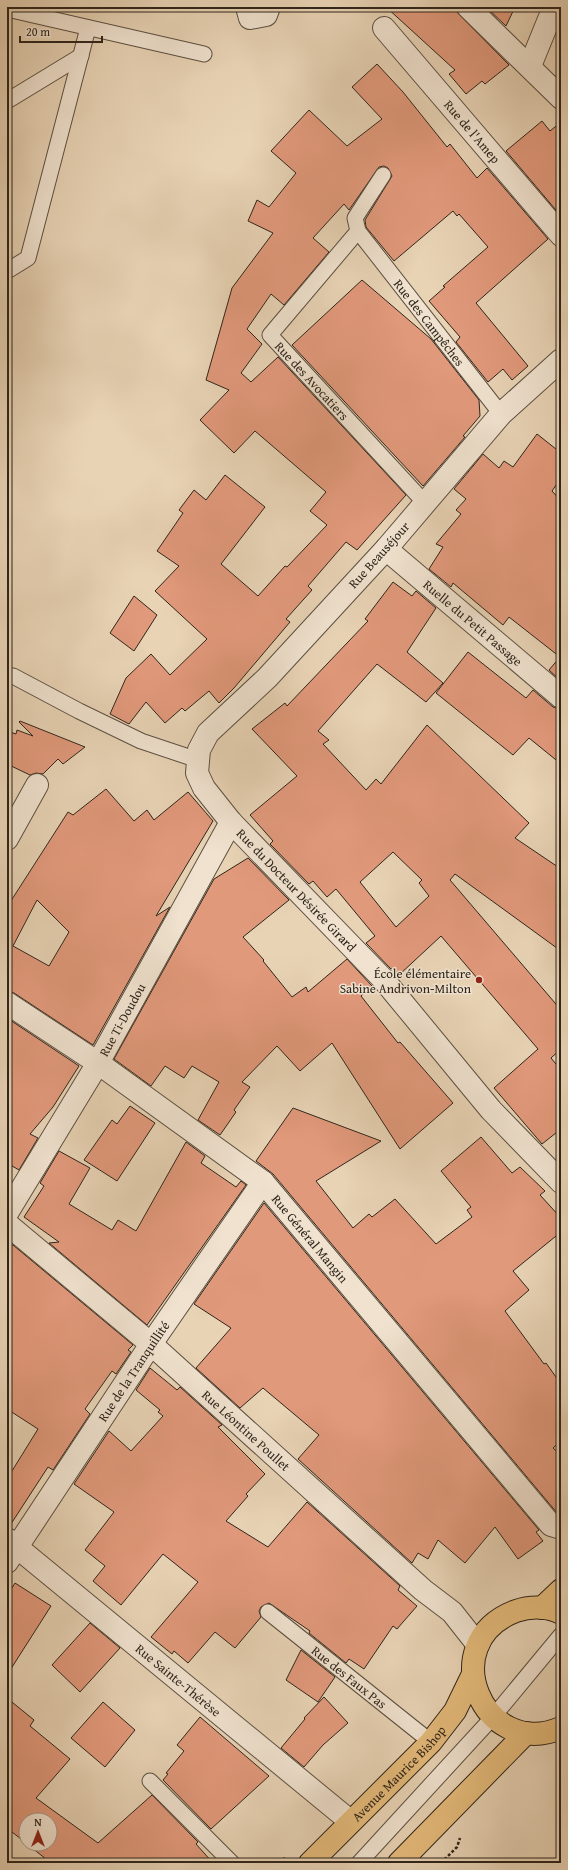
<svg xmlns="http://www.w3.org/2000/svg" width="568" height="1870" viewBox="0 0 568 1870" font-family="'Gentium Book Plus',serif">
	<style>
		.building { fill: #e1997b; stroke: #2e251b; fill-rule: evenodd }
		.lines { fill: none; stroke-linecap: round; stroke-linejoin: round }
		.service-casing { stroke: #5c5042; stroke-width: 17 }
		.minor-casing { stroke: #5c5042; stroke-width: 24 }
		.primary-casing { stroke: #2e251b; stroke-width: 24 }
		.path { stroke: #2e251b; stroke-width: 2.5; stroke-dasharray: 3 2; stroke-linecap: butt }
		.service { stroke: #f0e2cf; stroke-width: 15 }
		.minor { stroke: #f0e2cf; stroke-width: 22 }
		.primary { stroke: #e4ba7a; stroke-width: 22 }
		.poi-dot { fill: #8f2418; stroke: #f0e2cf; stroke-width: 1.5 }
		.labels { text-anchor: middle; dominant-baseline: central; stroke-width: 3; stroke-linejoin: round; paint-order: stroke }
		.street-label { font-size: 13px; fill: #2e251b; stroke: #f0e2cf }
		.poi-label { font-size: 13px; fill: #2e251b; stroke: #f0e2cf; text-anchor: end }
	</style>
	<rect width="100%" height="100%" fill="#e8d3b5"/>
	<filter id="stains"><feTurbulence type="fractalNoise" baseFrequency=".005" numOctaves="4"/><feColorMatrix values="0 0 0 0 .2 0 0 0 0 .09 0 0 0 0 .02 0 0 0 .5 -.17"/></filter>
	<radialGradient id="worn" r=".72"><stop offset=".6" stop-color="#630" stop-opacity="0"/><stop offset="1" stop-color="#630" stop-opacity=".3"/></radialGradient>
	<path class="building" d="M386,7H452L509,65L485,84L482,81L466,94L449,74L455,70Z
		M486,7H515L506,26Z
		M377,64L403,92L447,147L450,144L477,178L487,168L548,239L476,303L528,366L512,380L503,369L488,382L456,342L460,337L429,301L445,287L443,286L488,247L459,214L457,216L453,211L394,261L366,227L365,220L392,176L388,168L384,166L379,167L349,210L344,204L313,238L329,252L284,305L271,294L247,329L262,344L241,373L251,382L278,357L406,495L357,550L346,542L308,586L312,590L286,619L290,622L234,688L219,703L209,691L185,711L182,708L165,723L146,702L129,724L110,714L126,678L151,654L170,675L207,639L155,591L179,566L157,551L183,513L179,510L194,490L206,500L225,475L265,507L221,564L258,596L285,566L287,567L327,525L310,511L326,492L255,431L234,453L200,420L229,390L206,380L232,288L273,233L248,221L257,200L269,207L296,173L271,151L309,110L347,146L382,119L352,87Z
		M542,121L550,131L561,122V216L506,151Z
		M362,280L431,339L479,400L480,416L463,436L465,437L423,486L292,345Z
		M537,434L561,453V478L552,491L561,501V681L549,670L560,657L509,617L503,625L453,583L451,587L429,569L443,547L436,544L461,514L456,510L466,499L454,489L483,454L499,468L504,461L513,467Z
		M393,582L412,596L416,591L436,608L407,652L443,683L426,702L377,664L318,731L329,740L323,744L366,790L376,779L381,784L427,725L529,823L515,838L561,869V951L455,874L450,880L561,1010V1049L551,1058L561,1070V1129L542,1144L494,1088L538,1049L441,936L399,975L393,968L391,969L366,943L375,936L336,889L327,897L313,881L309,884L270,844L273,841L250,815L297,776L252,729L285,703L287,706L368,621L365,619ZM393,852L422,880L419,883L429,896L396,927L360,882Z
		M134,596L157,615L134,651L110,633Z
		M468,652L526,698L533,690L553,707L561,709V764L529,738L513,755L436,693Z
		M20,721L85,747L63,764L58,759L43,774L36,773L30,775L7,764V731L16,734L17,730L33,736L19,722Z
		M106,789L134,821L147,810L154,820L188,792L213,821L156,916L170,907L93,1045L14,993L7,991V907L68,812L73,815ZM37,900L69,932L49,966L13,946Z
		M248,858L289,900L243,937L264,960L263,961L292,997L306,987L308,992L347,959L372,986L361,996L398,1043L400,1042L453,1103L400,1149L332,1043L300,1071L277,1046L242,1082L250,1087L234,1110L236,1112L220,1135L198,1120L219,1082L192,1066L184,1078L165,1066L151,1086L114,1059L214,879Z
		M7,1018L79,1066L53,1107L30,1134L38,1138L19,1170L7,1163Z
		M130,1106L155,1123L117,1181L84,1160L112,1120L117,1124Z
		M293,1108L381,1141L316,1181L353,1228L369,1214L372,1217L395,1199L436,1244L472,1217L467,1210L471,1207L441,1171L481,1137L512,1173L520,1167L545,1191L540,1195L561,1218V1232L513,1271L529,1290L505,1311L544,1364L546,1363L561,1384V1441L553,1448L561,1455V1511L558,1514L273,1174L256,1161Z
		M186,1142L205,1156L201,1163L236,1187L241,1181L246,1185L147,1325L49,1243L59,1242L24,1217L44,1186L40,1183L59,1151L90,1168L69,1204L112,1230L118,1220L136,1231Z
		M264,1203L539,1530L536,1532L543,1541L518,1559L495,1527L465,1563L438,1540L428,1559L418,1553L412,1563L298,1459L319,1435L263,1388L240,1408L196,1368L231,1328L194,1304Z
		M13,1245L133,1345L128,1350L131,1352L116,1374L112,1371L85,1409L90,1414L53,1470L48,1467L9,1527H7V1479L38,1429L7,1409V1246Z
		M150,1368L177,1390L180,1387L222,1425L218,1427L265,1474L246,1494L248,1496L226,1521L268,1547L307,1502L400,1586L398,1590L417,1606L397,1629L393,1626L364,1669L349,1659L346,1663L309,1633L310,1631L269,1603L261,1607L259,1611L261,1617L235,1648L215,1632L188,1663L174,1651L172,1654L151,1637L198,1582L163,1554L121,1605L93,1581L105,1566L85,1550L114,1512L74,1484L109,1431L131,1451L163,1416L158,1412L160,1410L136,1390Z
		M15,1583L51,1606L7,1675V1596Z
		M90,1623L120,1648L80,1692L52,1665Z
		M301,1650L335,1677L318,1702L286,1680Z
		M324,1697L348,1723L323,1745L304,1767L281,1748L305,1719L304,1718Z
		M7,1698L34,1720L30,1726L70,1759L36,1798L98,1843L152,1795L198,1842L196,1844L213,1863H51L27,1844H50V1820H26V1843L7,1828Z
		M103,1702L135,1730L105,1767L71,1738Z
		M200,1717L269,1776L211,1829L163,1780L168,1774L166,1773L184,1751L177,1745Z"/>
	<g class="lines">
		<defs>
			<g id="service">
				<path d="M7,9L204,54"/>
				<path d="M7,101L81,56"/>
				<path id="s1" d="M383,175L355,218L358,231L270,335L425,503"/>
				<path id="s2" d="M358,231L501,414"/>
				<path d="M7,271L28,258L88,28"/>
				<path d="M13,676L79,711L141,741L198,760"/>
				<path id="s3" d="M268,1612L431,1742"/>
				<path d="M150,1781L232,1863"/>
				<path d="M359,1863L493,1717L561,1635"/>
			</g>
			<g id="minor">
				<path d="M247,7L250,18L266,15L269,7"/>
				<path d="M468,7L561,98"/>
				<path id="s4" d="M384,28L561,235"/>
				<path d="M530,66L554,7"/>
				<path id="s5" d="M561,360L501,414L386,549L267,678L208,733L199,750L197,773L204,788L231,822L383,979L491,1110L561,1182"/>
				<path id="s6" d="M386,549L561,697"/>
				<path d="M7,839L37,785"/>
				<path id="s7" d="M7,1003L98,1063L263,1182L551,1525L561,1528"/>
				<path id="s8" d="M7,1213L98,1063L231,822"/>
				<path id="s9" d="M7,1224L151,1344L423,1590L452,1612L478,1645"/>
				<path id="s10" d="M7,1539L350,1821"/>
				<path id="s11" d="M7,1562L151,1344L263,1182"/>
			</g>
			<g id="primary">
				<path d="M542,1608L561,1590"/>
				<path d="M561,1613C548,1606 530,1606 516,1611C433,1642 483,1761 561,1728"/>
				<path id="s12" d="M310,1863L431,1742L455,1711L473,1674"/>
				<path d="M399,1863L526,1733"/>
			</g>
		</defs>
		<use href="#service" class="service-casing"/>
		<use href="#minor" class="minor-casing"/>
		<use href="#primary" class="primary-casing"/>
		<path class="path" d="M558,1564L561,1559
			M279,1863L285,1858
			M441,1863L457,1847L460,1838"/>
		<use href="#service" class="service"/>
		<use href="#minor" class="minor"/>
		<use href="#primary" class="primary"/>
	</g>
	<circle class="poi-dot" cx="479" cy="980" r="4"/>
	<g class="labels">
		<g class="street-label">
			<text stroke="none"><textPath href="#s4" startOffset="136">Rue de l'Amep</textPath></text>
			<text stroke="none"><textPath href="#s2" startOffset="116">Rue des Campêches</textPath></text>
			<text stroke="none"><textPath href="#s1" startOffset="263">Rue des Avocatiers</textPath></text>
			<text transform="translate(379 555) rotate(-48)">Rue Beauséjour</text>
			<text stroke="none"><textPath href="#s6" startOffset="114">Ruelle du Petit Passage</textPath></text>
			<text stroke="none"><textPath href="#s5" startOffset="711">Rue du Docteur Désirée Girard</textPath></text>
			<text stroke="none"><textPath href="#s8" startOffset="225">Rue Ti-Doudou</textPath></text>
			<text stroke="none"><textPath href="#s7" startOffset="386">Rue Général Mangin</textPath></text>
			<text stroke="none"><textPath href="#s11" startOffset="229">Rue de la Tranquillité</textPath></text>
			<text stroke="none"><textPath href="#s9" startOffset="316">Rue Léontine Poullet</textPath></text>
			<text stroke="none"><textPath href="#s3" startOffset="104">Rue des Faux Pas</textPath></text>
			<text stroke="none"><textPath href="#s10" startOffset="222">Rue Sainte-Thérèse</textPath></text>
			<text stroke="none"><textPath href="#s12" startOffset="126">Avenue Maurice Bishop</textPath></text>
		</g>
		<g class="poi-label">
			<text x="471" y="973">École élémentaire<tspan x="471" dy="15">Sabine Andrivon-Milton</tspan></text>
		</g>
	</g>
	<rect width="568" height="1870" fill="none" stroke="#e8d3b5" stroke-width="24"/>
	<rect x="8" y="8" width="552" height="1854" fill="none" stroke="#2e251b" stroke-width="2"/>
	<rect x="12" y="12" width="544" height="1846" fill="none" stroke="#2e251b"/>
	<g transform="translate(38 1832)"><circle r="19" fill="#f0e2cf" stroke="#a29687"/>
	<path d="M0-3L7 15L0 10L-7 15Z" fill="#8f2418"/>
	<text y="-6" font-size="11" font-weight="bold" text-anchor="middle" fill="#2e251b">N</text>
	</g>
	<path d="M20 36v6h82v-6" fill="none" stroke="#2e251b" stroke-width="2"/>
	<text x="26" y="36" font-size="12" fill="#2e251b" stroke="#f0e2cf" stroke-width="3" paint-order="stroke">20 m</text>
	<rect width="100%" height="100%" filter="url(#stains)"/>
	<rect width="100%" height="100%" fill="url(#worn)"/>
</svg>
